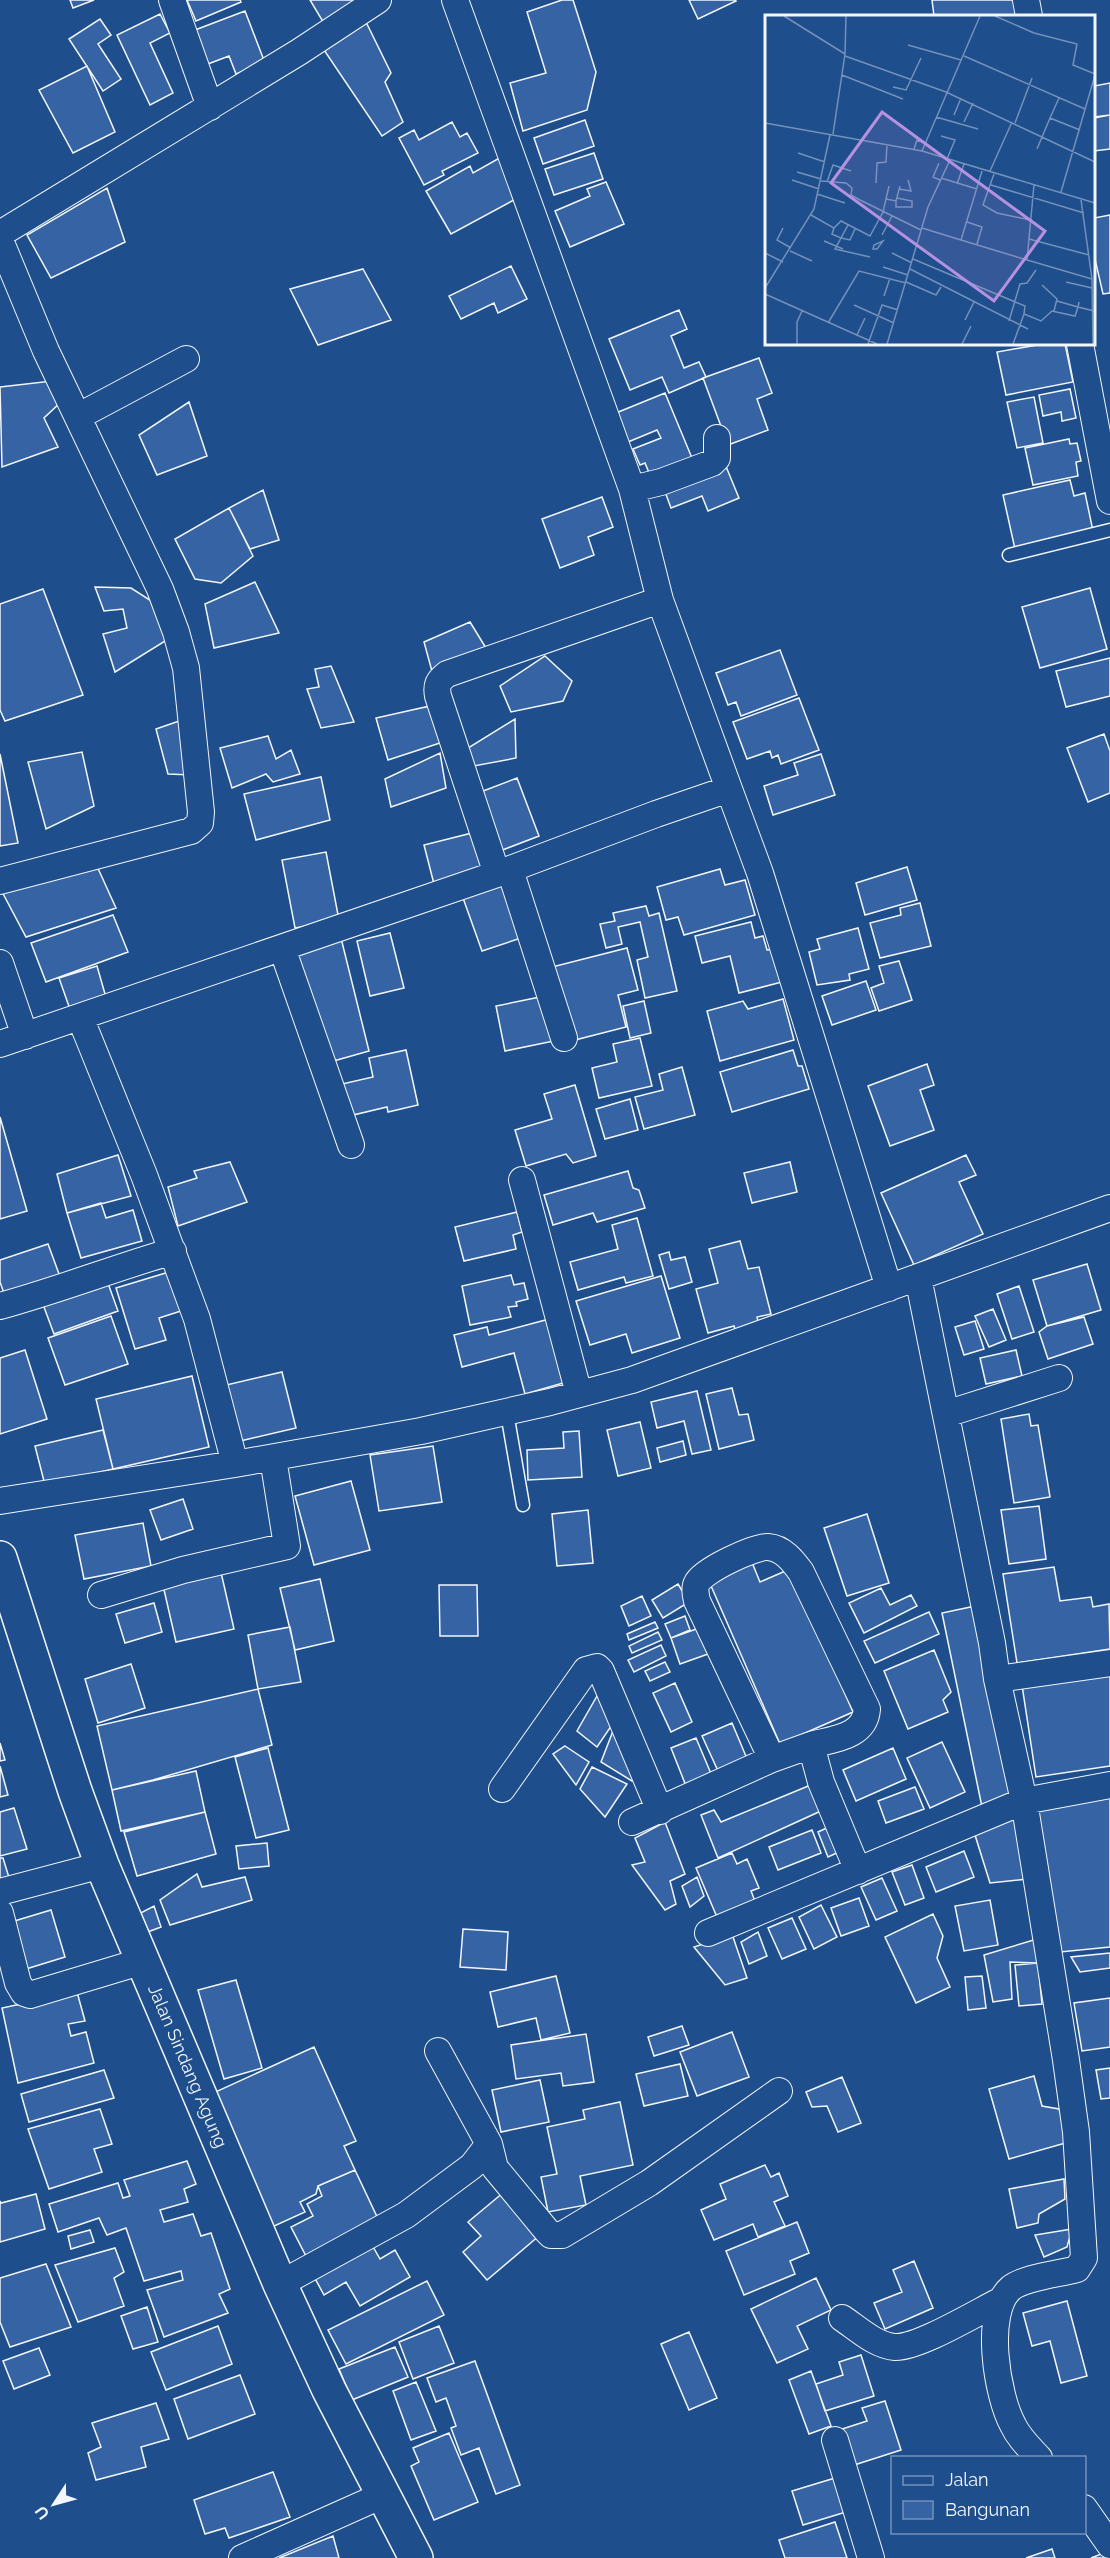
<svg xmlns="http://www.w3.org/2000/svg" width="1110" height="2558" viewBox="0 0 1110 2558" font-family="Raleway,sans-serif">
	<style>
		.building { fill: #3563a3; stroke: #f2f6ff; stroke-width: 1.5 }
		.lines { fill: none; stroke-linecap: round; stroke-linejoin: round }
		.service-casing { stroke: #f2f6ff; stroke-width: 15 }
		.minor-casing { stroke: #f2f6ff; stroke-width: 28 }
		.primary-casing { stroke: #f2f6ff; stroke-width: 36 }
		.service { stroke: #1f4e8c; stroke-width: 12 }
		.minor { stroke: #1f4e8c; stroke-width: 26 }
		.primary { stroke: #1f4e8c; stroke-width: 33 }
		.labels { text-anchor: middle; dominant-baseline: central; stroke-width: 4.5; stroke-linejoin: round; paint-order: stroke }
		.street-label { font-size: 18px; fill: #f2f6ff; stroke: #1f4e8c }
		.inset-road { fill: none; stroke: #7391ba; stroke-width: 1.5 }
		.view { fill: #b691df; fill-opacity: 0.15; stroke: #b691df; stroke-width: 3 }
		.inset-edge { fill: none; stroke: #f2f6ff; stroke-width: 3 }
	</style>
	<rect width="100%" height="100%" fill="#1f4e8c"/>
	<path class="building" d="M70,0H94L73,8Z
		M187,0H240L241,2L196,21Z
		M310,0H367L325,25Z
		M562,0H573L596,72L587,110L523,131L510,83L546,73L527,12Z
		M689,0H735L736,1L698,19Z
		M932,0H1014L1016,16H934Z
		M245,11L265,63L236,74L229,56L208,64L195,30Z
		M160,14L170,33L150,43L173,93L150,105L117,35Z
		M100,19L111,35L98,44L121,79L103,91L69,39Z
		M366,22L391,73L385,82L403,122L382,136L324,50Z
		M87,66L115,132L73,153L39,90Z
		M1110,83V115L1094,117V86Z
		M1110,115V149L1094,151V118Z
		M585,120L594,146L543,164L534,138Z
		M452,122L460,137L467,133L478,153L442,171L444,175L424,185L399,138L414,130L419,140Z
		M594,153L603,179L554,195L545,169Z
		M503,156L525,194L451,234L426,191L470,166L473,173Z
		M606,182L624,224L570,247L555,211L590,196L587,189Z
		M107,188L125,242L51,278L27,235Z
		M1110,215V293L1103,294L1094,255V218Z
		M511,266L527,299L498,313L494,303L461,319L449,296Z
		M363,269L391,320L318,345L290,289Z
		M679,310L687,329L671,336L684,368L699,362L706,377L669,393L662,377L630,390L609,339Z
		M1043,344H1065L1073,382L1006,395L997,352Z
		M759,358L772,393L757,399L768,430L728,445L703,378Z
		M52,381L63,400L44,418L58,447L2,467L0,387Z
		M1070,389L1076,418L1062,421L1061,412L1043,416L1039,395Z
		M665,393L692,458L650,475L645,463L640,465L633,449L661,438L657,430L628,442L616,413Z
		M1034,397L1043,443L1017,448L1007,402Z
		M189,402L207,456L157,475L139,435Z
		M1069,439L1070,444L1077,443L1081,461L1076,462L1078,476L1033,485L1025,448Z
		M725,464L739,498L708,511L702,496L671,508L664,489Z
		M1070,480L1074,496L1085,493L1093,531L1015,549L1003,495Z
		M263,490L279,540L250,549L229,508Z
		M602,497L613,527L588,537L594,555L560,568L542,519Z
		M229,508L253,556L221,583L195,579L175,539Z
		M255,582L279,633L214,648L205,604Z
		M95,587L131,588L153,602L170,638L115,672L103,634L127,628L123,609L104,611Z
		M1090,588L1107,649L1040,668L1022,607Z
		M43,589L83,695L5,721L0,710V604Z
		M470,622L489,653L433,675L424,642Z
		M780,650L797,695L741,716L736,702L728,705L716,673Z
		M545,656L572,681L563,701L511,712L500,686Z
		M1110,658V696L1066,707L1056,671Z
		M331,666L354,722L321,728L307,689L319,687L315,669Z
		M799,698L819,750L781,764L778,755L772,758L770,751L747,759L733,722Z
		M430,706L440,743L388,760L376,718Z
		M515,719L516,758L474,766L468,748Z
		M182,720L192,775L168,774L156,729Z
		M1104,734L1110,751V793L1088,802L1067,748Z
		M268,736L276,759L291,750L300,774L273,782L266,774L232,788L220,748Z
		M82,752L94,806L46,829L28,762Z
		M440,753L446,788L391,807L385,779Z
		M0,754L18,843L0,846Z
		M821,754L835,795L773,815L764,786L798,775L794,763Z
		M321,777L330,820L256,840L244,794Z
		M517,778L539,836L500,851L478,793Z
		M476,832L486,871L434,884L424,845Z
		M326,852L339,920L295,928L282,860Z
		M96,864L116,908L26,937L0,888Z
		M907,867L917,900L865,915L856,883Z
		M720,869L725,885L745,880L755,915L684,935L678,917L666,920L657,887Z
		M505,884L524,937L482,951L463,898Z
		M920,903L931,946L880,958L870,923L901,915L900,908Z
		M646,906L649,916L659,913L677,991L645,998L637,960L648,957L640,922L618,927L622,944L606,948L600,924L615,921L613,913Z
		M113,915L128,952L46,982L31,943Z
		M751,922L755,938L763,936L767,950L774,949L782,982L739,993L730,956L702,963L695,936Z
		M858,928L869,969L849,974L850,980L817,985L809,952L820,949L817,939Z
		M390,933L404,988L370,996L357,941Z
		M340,934L369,1051L330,1062L294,950Z
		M627,948L638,990L618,995L626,1027L571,1041L552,967Z
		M899,961L912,1000L879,1011L871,988L884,983L879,966Z
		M97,966L109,1008L72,1015L59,978Z
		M866,981L876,1010L832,1025L822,996Z
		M545,996L554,1041L505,1051L496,1006Z
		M783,999L794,1040L720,1061L707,1011L743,1001L748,1009Z
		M644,1001L651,1033L630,1038L623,1006Z
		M640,1038L652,1086L599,1098L592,1068L617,1062L613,1044Z
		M406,1050L418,1105L388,1112L387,1107L349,1116L342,1084L373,1077L369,1058Z
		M793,1050L798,1066H802L809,1089L732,1112L720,1072Z
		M927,1064L934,1085L920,1090L934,1130L890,1146L868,1086Z
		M682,1067L695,1115L644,1129L635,1097L663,1090L659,1074Z
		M575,1085L596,1156L573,1163L566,1154L526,1166L515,1130L552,1119L544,1094Z
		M630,1099L638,1130L605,1139L596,1109Z
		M0,1117L27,1211L0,1219Z
		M118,1155L131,1196L67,1213L57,1174Z
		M966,1155L976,1175L959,1182L983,1234L914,1265L881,1193Z
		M230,1162L247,1202L178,1226L168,1187L197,1178L194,1171Z
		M790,1162L797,1192L752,1203L744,1173Z
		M628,1171L633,1188L639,1190L645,1208L597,1222L593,1213L553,1225L544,1195Z
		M101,1203L106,1218L133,1210L142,1241L81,1258L67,1213Z
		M517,1212L522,1232L513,1235L516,1249L464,1261L455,1227Z
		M637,1218L653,1276L626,1283L624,1277L578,1290L570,1262L618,1249L612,1225Z
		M740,1241L748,1269L759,1267L771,1314L757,1317L760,1330L737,1336L734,1326L708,1333L696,1289L718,1283L709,1249Z
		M48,1244L62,1282L7,1302L0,1282V1260Z
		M669,1252L671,1260L685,1257L692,1282L669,1289L659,1255Z
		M1087,1264L1101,1310L1047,1326L1033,1280Z
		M169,1272L181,1311L159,1318L166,1340L135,1349L116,1288Z
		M105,1275L118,1311L54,1334L41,1299Z
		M511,1275L514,1285L524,1283L528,1299L516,1302L517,1306L508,1307L511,1317L470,1325L462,1286Z
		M661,1276L680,1338L632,1353L626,1334L590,1345L576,1301Z
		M1019,1286L1034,1332L1012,1339L997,1294Z
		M993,1309L1006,1340L989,1347L975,1316Z
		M111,1316L128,1364L65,1385L48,1338Z
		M1084,1317L1093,1344L1048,1359L1039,1332L1047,1326Z
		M553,1318L570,1381L525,1394L514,1353L462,1367L454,1335L487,1327L489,1335Z
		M975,1321L984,1349L964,1355L955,1327Z
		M25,1350L47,1419L0,1434V1358Z
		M1016,1350L1022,1376L986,1384L980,1358Z
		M282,1372L296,1428L236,1442L222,1386Z
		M192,1376L209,1447L113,1469L96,1399Z
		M732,1388L739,1415L748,1414L754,1440L719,1449L706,1394Z
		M697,1391L711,1450L692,1454L684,1421L657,1428L651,1402Z
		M1029,1414L1031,1426L1038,1425L1050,1497L1014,1503L1001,1419Z
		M640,1422L651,1468L618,1476L607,1430Z
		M103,1430L113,1469L45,1485L35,1446Z
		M579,1431L582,1477L528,1480L527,1450L564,1448L563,1432Z
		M683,1441L686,1455L660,1462L657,1448Z
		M433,1446L442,1502L379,1511L370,1455Z
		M351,1481L370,1550L314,1565L295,1496Z
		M183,1499L193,1529L161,1540L150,1510Z
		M1039,1506L1046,1559L1009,1564L1001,1510Z
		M588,1510L593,1563L557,1566L552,1514Z
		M867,1514L889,1583L847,1596L824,1528Z
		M143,1523L151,1566L84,1579L75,1535Z
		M751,1560L760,1582L790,1569L853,1712L780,1744L708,1579Z
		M1054,1567L1060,1601L1091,1597L1093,1607L1109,1604L1110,1649L1017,1663L1003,1574Z
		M220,1568L234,1629L176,1642L162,1581Z
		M320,1579L334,1641L295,1650L280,1588Z
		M678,1584L689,1602L663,1618L652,1600Z
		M439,1585H477L478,1636H440Z
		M881,1588L890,1605L911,1595L917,1606L864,1633L849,1603Z
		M642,1596L651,1616L629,1626L621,1606Z
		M154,1603L162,1632L125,1643L116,1614Z
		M980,1605L1020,1799L982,1807L942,1613Z
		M929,1612L939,1634L875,1663L864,1641Z
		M685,1616L690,1630L671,1638L665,1624Z
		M655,1622L658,1628L629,1640L627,1634Z
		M290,1627L301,1682L258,1689L248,1635Z
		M699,1628L708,1654L680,1664L671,1638Z
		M658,1632L662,1640L632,1653L629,1646Z
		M661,1645L666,1656L634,1672L628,1660Z
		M934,1650L951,1692L943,1700L948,1712L908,1729L884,1671Z
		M665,1662L670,1672L650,1681L645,1671Z
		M131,1664L145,1708L98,1723L85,1679Z
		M1110,1671V1766L1036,1777L1022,1685Z
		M675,1683L692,1722L671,1732L653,1693Z
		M258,1689L272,1745L153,1780L112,1790L97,1726Z
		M601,1689L616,1719L597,1747L577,1731Z
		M732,1723L748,1761L719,1773L702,1736Z
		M613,1731L638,1774L632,1781L601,1762Z
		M696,1738L712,1776L686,1786L671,1748Z
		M942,1742L965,1792L930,1808L907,1758Z
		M0,1743L5,1760L0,1761Z
		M565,1746L589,1762L576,1785L553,1754Z
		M268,1748L289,1830L256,1838L235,1757Z
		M893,1748L906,1779L856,1801L843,1770Z
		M0,1766L8,1795L0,1797Z
		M592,1767L627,1784L605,1817L580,1789Z
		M196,1771L205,1812L121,1831L112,1790Z
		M813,1784L823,1810L718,1858L701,1815L714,1810L721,1822Z
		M915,1787L924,1809L886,1823L878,1801Z
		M1110,1795V1947L1050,1953L1037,1804Z
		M14,1808L27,1849L0,1856V1812Z
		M205,1812L216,1854L137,1876L124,1832Z
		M1015,1813L1028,1879L990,1883L975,1835Z
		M665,1822L685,1874L670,1881L676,1904L665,1910L632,1865L645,1862L635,1838Z
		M831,1826L841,1851L828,1857L818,1832Z
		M812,1830L821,1853L778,1870L769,1847Z
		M267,1843L269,1866L239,1869L236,1846Z
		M964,1851L974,1877L936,1892L926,1867Z
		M732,1853L737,1864L747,1859L759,1888L751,1891L755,1901L717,1917L696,1868Z
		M0,1858H3L11,1884L0,1888Z
		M912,1865L924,1898L905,1905L892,1872Z
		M197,1874L202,1887L245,1877L252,1900L170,1925L160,1900Z
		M697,1877L704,1896L690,1907L682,1886Z
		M882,1878L897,1911L876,1920L861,1887Z
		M859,1898L869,1926L841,1936L831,1908Z
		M990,1900L998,1945L964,1951L955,1906Z
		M821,1905L837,1937L814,1949L799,1917Z
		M154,1906L161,1927L137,1936L129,1919Z
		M51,1910L65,1957L26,1969L11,1922Z
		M933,1914L943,1936L937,1958L950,1987L916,2003L885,1937Z
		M792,1918L806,1949L782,1959L768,1928Z
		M463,1929L508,1932L506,1970L460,1967Z
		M758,1932L767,1956L749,1964L741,1942Z
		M732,1934L747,1978L725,1985L694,1947Z
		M1037,1939L1038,1963L1010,1962L1012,1999L993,2002L984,1955Z
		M1110,1953V1968L1080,1972L1071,1957Z
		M1038,1963L1042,2004L1019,2006L1015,1965Z
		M556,1976L570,2033L541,2040L536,2018L498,2027L490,1992Z
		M982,1976L986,2008L968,2010L965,1977Z
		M236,1980L262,2068L224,2079L198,1990Z
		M77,1992L85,2021L68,2024L71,2036L86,2032L94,2063L18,2083L2,2008Z
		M1110,1998V2047L1082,2051L1074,2003Z
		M682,2026L689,2045L654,2056L648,2037Z
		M732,2032L749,2077L697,2096L680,2052Z
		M586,2034L594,2082L563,2086L561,2073L516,2079L511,2045Z
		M314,2047L356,2141L344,2146L355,2170L318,2186L316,2194L300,2202L305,2212L272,2227L211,2094Z
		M680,2064L688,2096L644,2106L636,2074Z
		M1110,2068V2098L1101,2099L1096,2070Z
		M104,2070L114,2098L29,2122L21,2094Z
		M1034,2076L1042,2106L1059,2109L1069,2142L1009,2159L989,2089Z
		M842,2077L861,2123L838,2132L827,2106L812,2107L806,2092Z
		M540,2080L549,2122L501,2132L492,2090Z
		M620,2102L633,2165L580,2176L586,2205L548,2212L541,2177L557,2174L547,2127L585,2119L583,2110Z
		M100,2109L112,2144L94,2149L102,2172L49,2189L28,2129Z
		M187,2161L196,2184L184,2189L188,2202L160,2210L164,2222L193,2214L201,2236L211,2233L230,2289L219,2294L228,2313L164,2337L147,2290L183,2280L181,2271L144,2281L126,2228L107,2235L99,2218L58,2232L49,2204L118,2183L123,2198L130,2196L124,2180Z
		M765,2165L771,2177L779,2173L788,2196L774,2202L785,2226L758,2237L753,2224L714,2240L701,2210L726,2199L720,2184Z
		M355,2170L379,2221L307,2258L291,2227L313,2216L307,2204L322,2196L318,2186Z
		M1064,2179L1065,2199L1039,2214L1038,2223L1017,2228L1009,2189Z
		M504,2192L540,2235L487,2280L463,2252L481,2236L468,2222Z
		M36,2194L45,2229L0,2242V2201L1,2203Z
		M797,2222L809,2253L790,2261L795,2274L744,2295L726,2251Z
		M1072,2229L1067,2247L1044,2257L1035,2235Z
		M90,2230L94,2242L71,2249L68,2236Z
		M368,2238L380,2259L395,2250L410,2277L360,2306L346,2282L324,2295L311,2271Z
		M115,2248L124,2272L114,2278L124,2306L78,2322L55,2265Z
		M914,2261L933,2308L885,2329L874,2303L902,2292L893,2270Z
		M46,2264L71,2327L10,2347L0,2322V2278Z
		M816,2278L831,2310L797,2326L808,2349L777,2363L751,2309Z
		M427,2281L444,2315L346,2364L328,2330Z
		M1067,2301L1087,2376L1061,2383L1050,2341L1032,2346L1023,2313Z
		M147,2307L158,2342L133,2349L121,2316Z
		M218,2326L232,2364L166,2390L151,2352Z
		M439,2326L454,2363L413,2379L399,2342Z
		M689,2332L717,2398L689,2410L661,2344Z
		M395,2347L408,2377L352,2400L339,2369Z
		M39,2348L50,2375L14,2389L3,2361Z
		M861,2355L874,2396L825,2411L816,2384L843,2375L839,2362Z
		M475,2361L520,2485L496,2494L479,2448L461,2455L451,2428L456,2426L446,2398L436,2402L427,2378Z
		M811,2371L831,2426L809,2434L789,2380Z
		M240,2375L255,2414L188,2439L174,2399Z
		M416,2382L436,2431L411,2440L393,2391Z
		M885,2401L901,2450L848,2467L836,2431L867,2421L862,2408Z
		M156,2403L169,2439L141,2447L146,2467L96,2480L88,2453L101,2447L92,2423Z
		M449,2433L478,2502L434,2520L411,2466L419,2462L413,2448Z
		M273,2472L290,2517L229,2538L225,2528L205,2534L194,2500Z
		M835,2478L846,2512L803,2525L792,2491Z
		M835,2522L847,2558H785L779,2540Z
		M333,2536L339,2558H279Z
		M1052,2549L1055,2558H1026Z
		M1109,2551L1110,2558H1091Z"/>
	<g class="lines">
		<defs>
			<path id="service" d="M1009,555L1110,530
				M507,1413L523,1505"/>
			<path id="minor" d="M172,0L210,107
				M455,0L632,489L660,600L729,789
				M1026,0L1029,16
				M0,234L299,52L378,0
				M0,240L46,351L160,589L176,632L186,668L201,812L200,823L191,831L0,881
				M1080,344L1110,501
				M79,416L186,359
				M632,489L661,482L712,463L717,458V438
				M510,870L564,1038
				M497,874L438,696C436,685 438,681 447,674L660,600
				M282,948L351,1145
				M0,963L25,1036
				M80,1017L144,1175L197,1319L235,1464
				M0,1044L497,874L656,814L729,789L760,873L889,1288
				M522,1180L579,1394
				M918,1277L992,1643L997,1679L1024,1801L1066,2060L1076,2132L1084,2258L1077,2269C1059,2274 1025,2277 1011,2288C983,2312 997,2396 1013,2425C1019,2438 1029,2447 1039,2458
				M0,1306C58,1290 115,1268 173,1251
				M946,1414L1059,1378
				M0,1501L235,1464L421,1431L550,1402L632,1380L1110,1208
				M101,1595L183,1570L287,1546L273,1458
				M997,1679L1110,1663
				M772,1759L697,1601C696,1596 694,1588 697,1583C702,1571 755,1546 768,1547C783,1548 793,1561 801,1572L867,1709C865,1737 833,1739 811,1745
				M502,1789L586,1670L597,1667L601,1671L660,1811
				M632,1822L772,1759L811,1745L821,1782L858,1871
				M0,1892L102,1865
				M0,1913L18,1983L24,1993L30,1995L143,1961
				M708,1933L1024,1801L1110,1785
				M438,2051L489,2144
				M280,2284L406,2215L472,2166L489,2144L495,2168L547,2231L551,2235H562L649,2183L779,2091
				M842,2318C857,2328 876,2346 895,2347C919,2348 979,2311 1002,2300
				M835,2440L871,2558
				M1084,2508L1110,2545
				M242,2558L383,2495"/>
			<path id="primary" d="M0,1558L75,1791L102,1865L280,2284L329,2390L416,2558"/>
		</defs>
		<use href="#service" class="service-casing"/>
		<use href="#minor" class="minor-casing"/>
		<use href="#primary" class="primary-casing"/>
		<use href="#service" class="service"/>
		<use href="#minor" class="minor"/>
		<use href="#primary" class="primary"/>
	</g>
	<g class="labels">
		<g class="street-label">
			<text transform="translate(188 2066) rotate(67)">Jalan Sindang Agung</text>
		</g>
	</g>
	<g transform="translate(765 15)">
		<rect width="330" height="330" fill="#1f4e8c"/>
		<path class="inset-road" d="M19,1L80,39M230,1L269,18L312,29L308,50L330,59M143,30L196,45M80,41L181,77L330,147M199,41L320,94M77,60L138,84M128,72L141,75L156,43M294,83L285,103L315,115M189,100L196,83M171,102L213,114M199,107L208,88M0,108L157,136L330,188M250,108L267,63M68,119L80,39L81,1M176,121L190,125L182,144M149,134L152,125L160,128M272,134L285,103M157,136L215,1M33,138L60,147M174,148L168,162L175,165M225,156L247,107M32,157L56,164M229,159L218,190L232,198L265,205M176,163L212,174M27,165L54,174M56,166L81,168L87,173L86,180L95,185L156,215M62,167L68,150L86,156M111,168L112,148L121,147L122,129M192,169L199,149M226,170L319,198M269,170L262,245L327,264M134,174L146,176L143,165M296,177L330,60M52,179L80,188M121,184L131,186L135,171M316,185L327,264L328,329M131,186V192H147V186L132,183M46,200L69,213L67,219L76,223L70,234L105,242M202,207L217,212L212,229M83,210L76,223L85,225L90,214M18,213L12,225L26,233M69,213L76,206L105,221L118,197L124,171M157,213L196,225L217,156M117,220L127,201M264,224L324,240M196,225L262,245M59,226L78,234M118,226L112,234H108L109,230ZM25,236L47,246M0,238L18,247M127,238L147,248M148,244L260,291L259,299L276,306L287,296L310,301L313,292L329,296M118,252L143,260M145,254L263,314M141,267L171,280L176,272M301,267L327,273M277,270L292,284L289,296M0,273L49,194L65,120M0,279L112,329M119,281L125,263M292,286L313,292L314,287M89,290L129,308M200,305L209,287M244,306L255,269L262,268L271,255M63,308L94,256L141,268M92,320L100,303M32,329V307L37,296M103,329L117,290L133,295M122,329L163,192L185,145M197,329L206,311M248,329L259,299"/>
		<path class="view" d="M117,97L280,216L229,286L66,168Z"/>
		<rect width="330" height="330" class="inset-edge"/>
	</g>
	<rect x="891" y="2456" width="195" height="78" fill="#1f4e8c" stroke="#7391ba" stroke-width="1.5"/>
	<rect x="903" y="2476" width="30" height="9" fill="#1f4e8c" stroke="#7391ba" stroke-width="1.5"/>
	<text x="945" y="2486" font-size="18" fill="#f2f6ff">Jalan</text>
	<rect x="903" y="2501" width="30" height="18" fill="#3563a3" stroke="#7391ba" stroke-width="1.5"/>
	<text x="945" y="2516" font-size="18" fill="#f2f6ff">Bangunan</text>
	<g transform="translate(54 2504) rotate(234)" stroke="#1f4e8c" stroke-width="4.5" paint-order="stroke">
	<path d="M0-4.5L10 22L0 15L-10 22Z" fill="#f2f6ff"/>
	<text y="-9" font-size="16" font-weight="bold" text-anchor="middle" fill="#f2f6ff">U</text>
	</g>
</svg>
